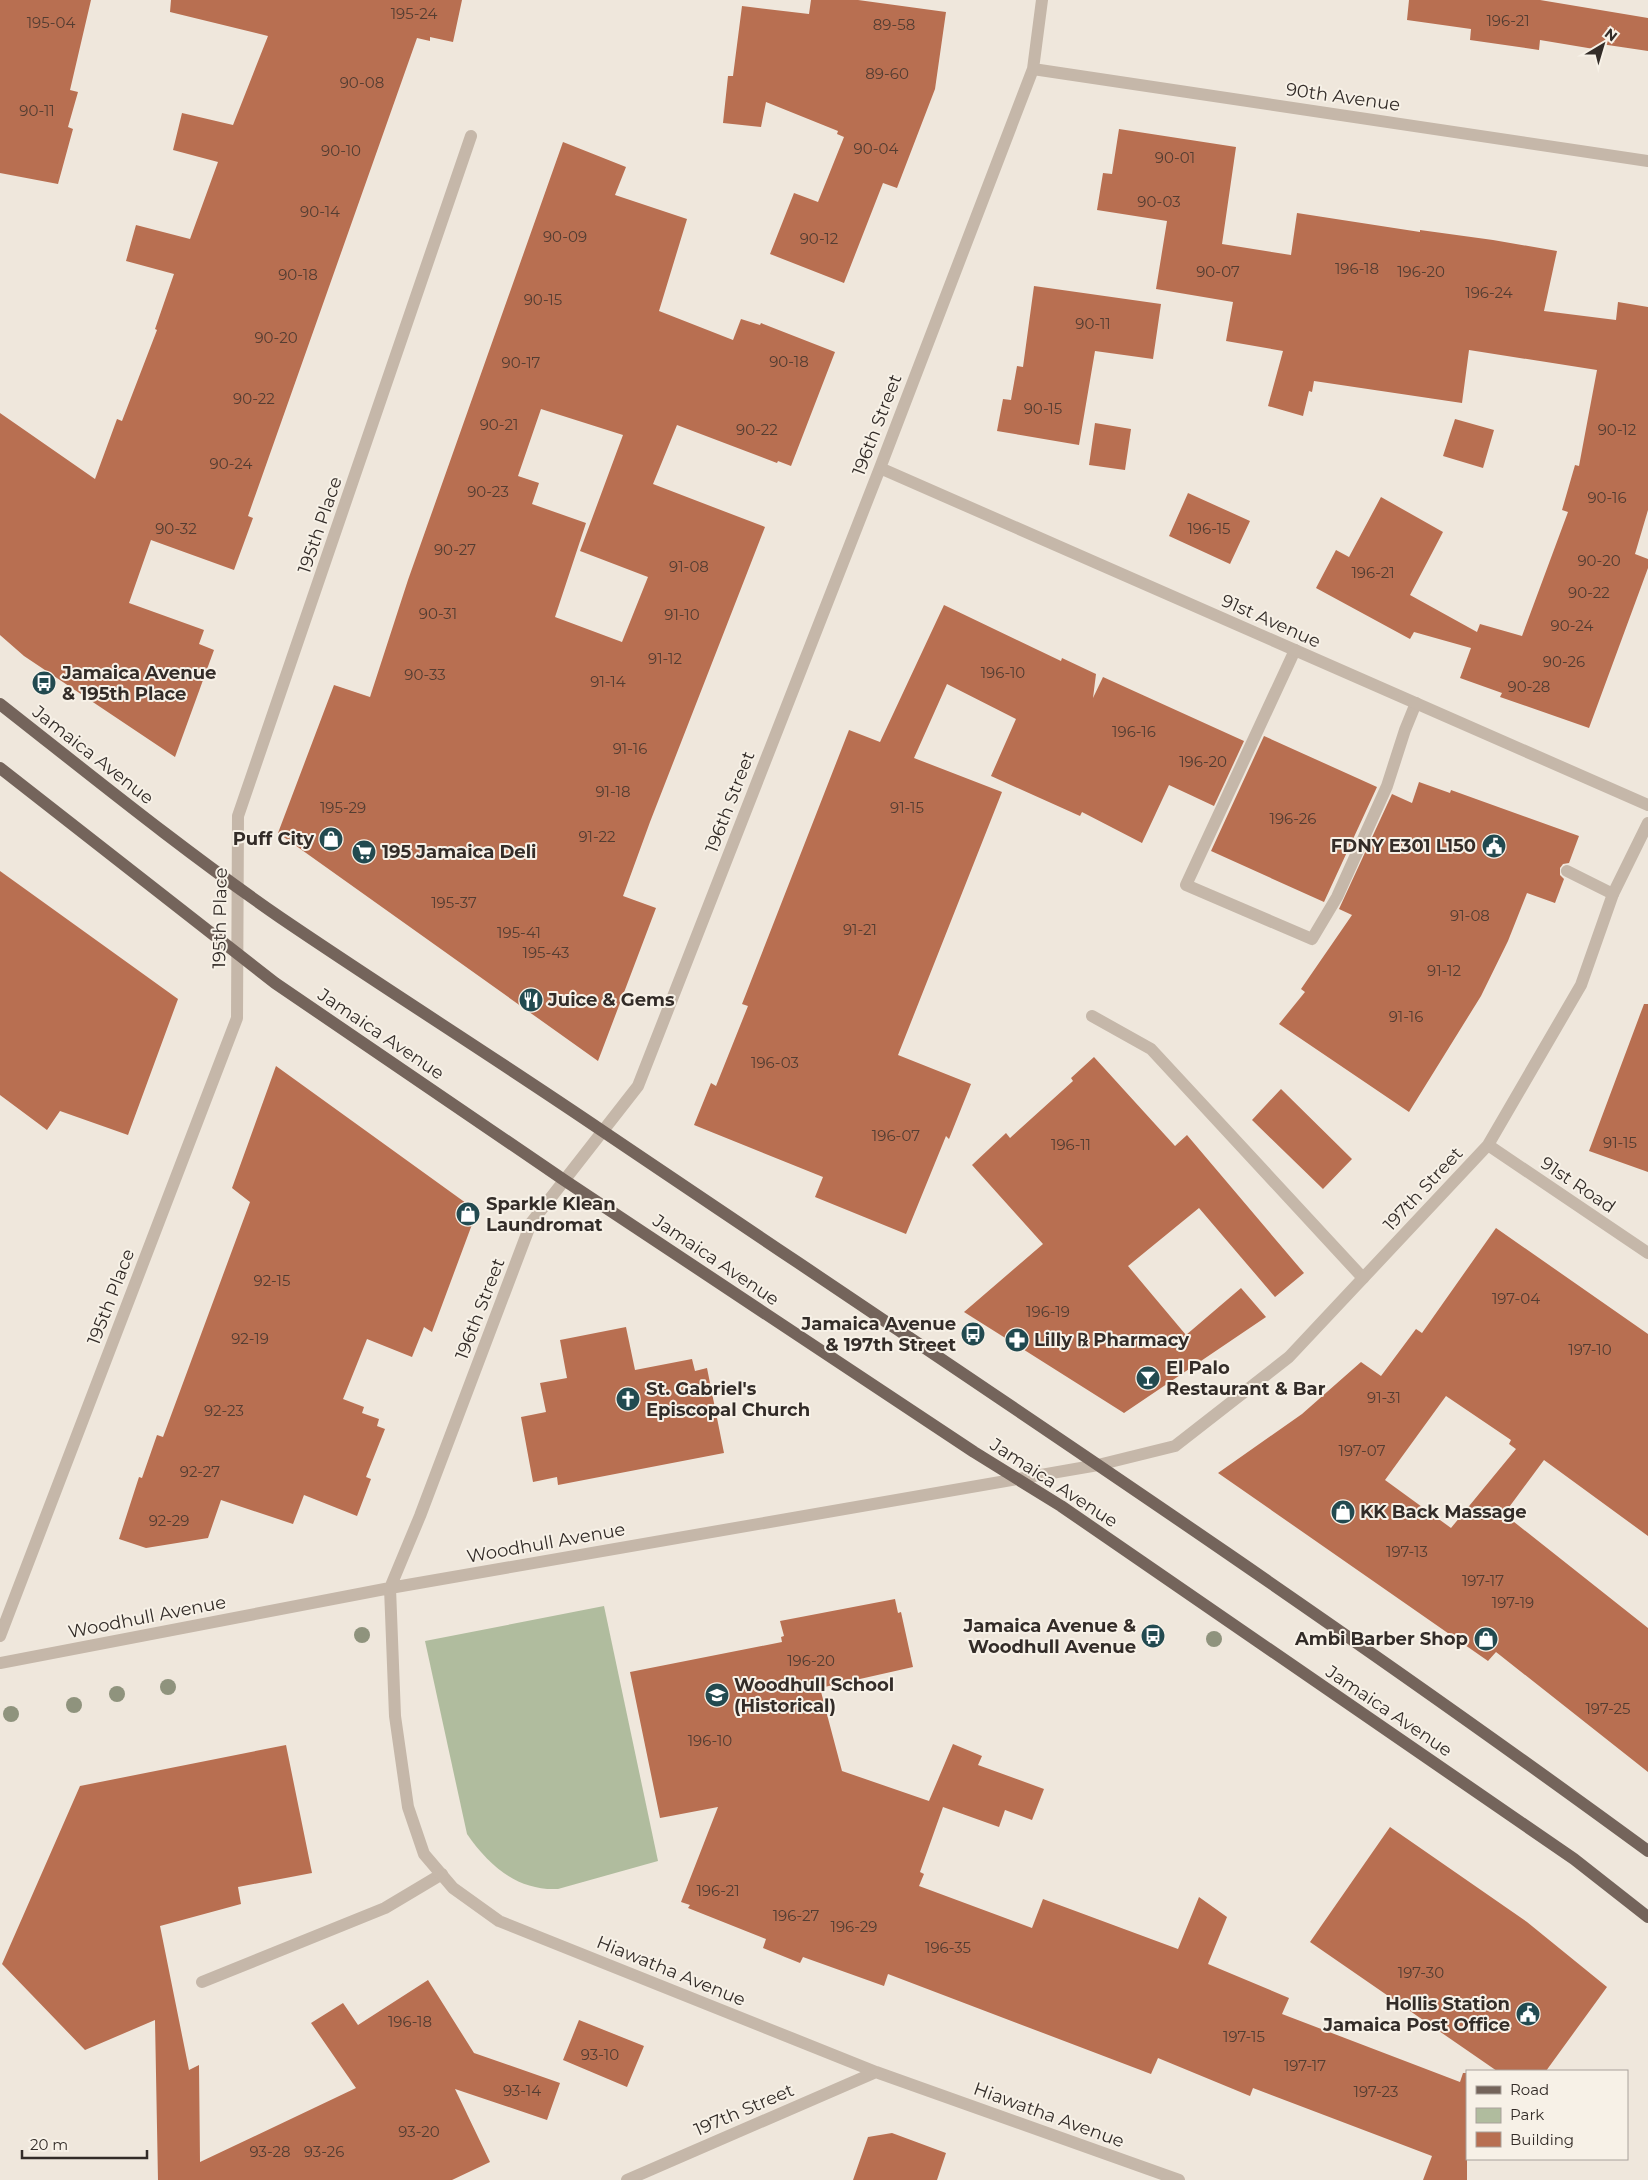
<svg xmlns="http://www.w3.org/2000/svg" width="1648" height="2180" viewBox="0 0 1648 2180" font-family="Montserrat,sans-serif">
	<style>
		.green { fill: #b0bc9e }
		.building { fill: #b86f51; fill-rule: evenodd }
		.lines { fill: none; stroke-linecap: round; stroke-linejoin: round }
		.lane { stroke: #c5b7a9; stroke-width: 12 }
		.street { stroke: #c5b7a9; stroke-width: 12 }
		.primary { stroke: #74645b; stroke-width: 12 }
		.tree { fill: #8f937d }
		.labels { text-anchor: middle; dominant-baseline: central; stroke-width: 4; stroke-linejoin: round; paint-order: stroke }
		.number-label { font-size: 15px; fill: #543d32 }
		.street-label { font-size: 18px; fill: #332c28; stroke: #f7f1e7 }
		.poi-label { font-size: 18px; font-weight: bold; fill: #332c28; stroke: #f7f1e7; text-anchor: start }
	</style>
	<rect width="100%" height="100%" fill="#efe7dc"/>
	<path class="green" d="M604,1606L658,1861L558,1889C518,1891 489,1866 467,1834L425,1641Z"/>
	<path class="building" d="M0,0H91L70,90L78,92L68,127L73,129L58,184L0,173Z
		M171,0H462L453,42L430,37V41L417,38L248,516L253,518L234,570L151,540L129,603L204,630L199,644L214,650L175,757L24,656L0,635V413L95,479L117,419L122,421L157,330L155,329L174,274L126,261L136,225L190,239L218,162L173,150L182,113L233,125L268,36L170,12Z
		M811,0H858L946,12L935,89L897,188L883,183L844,283L770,254L794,193L818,202L844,137L837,134L838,131L766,102L761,127L723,123L728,76H733L742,6L809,14Z
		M1409,0H1540L1648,18V51L1601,44L1600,50L1540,40L1539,50L1470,40L1471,29L1407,20Z
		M1119,129L1236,147L1222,244L1291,255L1297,213L1420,232V230L1493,240L1557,251L1544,311L1616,320L1618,302L1648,307V510L1635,554L1648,559V568L1589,728L1500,697L1502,693L1460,678L1471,648L1414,632L1410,639L1316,588L1336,550L1349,557L1381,497L1443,532L1410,595L1477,632L1480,624L1522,636L1568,512L1562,510L1575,465L1579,466L1597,370L1469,350L1462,403L1314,381L1312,392L1309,391L1303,416L1268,406L1283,351L1226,341L1233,302L1156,289L1167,221L1097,210L1103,173L1112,174Z
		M563,142L626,167L615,195L687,219L659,311L733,340L741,319L760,325L761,323L835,352L791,466L778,461L777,463L677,425L653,484L765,527L650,822L623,896L656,908L598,1061L278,833L334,685L370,697L408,580ZM541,409L623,435L580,551L648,577L622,642L555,617L586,523L532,504L539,483L518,476Z
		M1034,286L1161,304L1153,359L1095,351L1079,445L997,431L1003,399L1011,400L1017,366L1023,367Z
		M1455,419L1494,430L1483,468L1443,456Z
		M1095,423L1131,429L1125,470L1089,465Z
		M1188,493L1250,521L1230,564L1169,536Z
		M944,605L1061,661L1062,658L1096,674L1093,698L1103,677L1244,741L1214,806L1169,785L1142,843L1082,812L1080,816L991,776L1016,719L947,684L914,758L1002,792L898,1055L971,1084L949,1139L946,1136L906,1234L815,1197L823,1177L694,1125L711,1083L716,1086L748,1006L742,1004L849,730L880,742Z
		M1264,736L1377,787L1324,902L1211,851Z
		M1419,782L1450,793L1451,790L1579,836L1569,863L1563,864L1560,868V875L1564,879L1555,903L1527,893L1508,941L1481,996L1409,1112L1279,1024L1305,992L1301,989L1352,915L1339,909L1392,794L1412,803Z
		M0,871L178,999L128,1135L60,1111L47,1130L0,1095Z
		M1644,1004H1648V1172L1589,1151Z
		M1094,1057L1175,1146L1187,1135L1304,1273L1275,1297L1199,1208L1128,1266L1186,1335L1241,1288L1266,1317L1124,1413L964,1312L1043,1244L972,1165L1006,1133L1010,1138L1073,1081L1071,1078Z
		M276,1066L477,1211L432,1332L424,1327L412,1357L367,1339L343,1399L364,1407L362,1413L379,1419L377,1426L385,1429L366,1477L371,1479L357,1516L304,1495L293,1524L221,1500L208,1538L146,1548L119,1539L139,1477L142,1478L157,1435L163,1437L250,1202L232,1188Z
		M1281,1089L1352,1159L1323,1189L1252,1120Z
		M1496,1228L1648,1334V1536L1544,1460L1504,1514L1648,1628V1772L1496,1652L1488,1661L1218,1473L1302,1414L1361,1362L1381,1376L1416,1329L1422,1333ZM1446,1396L1511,1440L1509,1444L1516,1449L1451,1528L1385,1480Z
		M626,1327L635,1370L692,1359L695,1371L707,1368L724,1453L558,1485L557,1477L533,1482L521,1417L546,1412L540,1383L567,1378L560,1340Z
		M895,1599L898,1613L901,1612L913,1667L820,1688L842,1771L929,1801L953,1744L982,1756L978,1765L1044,1789L1032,1820L1005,1810L999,1827L943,1807L920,1872L924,1874L919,1886L1032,1928L1043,1899L1178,1949L1199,1897L1227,1917L1208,1964L1289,1998L1282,2014L1460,2082L1463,2073H1467V2180H1423L1432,2156L1253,2088L1250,2096L1158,2058L1151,2074L888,1974L884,1986L803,1957L800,1963L763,1948L766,1939L688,1908L690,1905L681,1902L718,1807L660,1818L630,1672L782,1642L781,1637L784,1636L780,1621Z
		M286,1745L312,1873L238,1887L241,1904L160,1926L189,2070L199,2065L200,2162L356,2088L311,2023L343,2003L358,2025L428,1980L474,2053L560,2083L547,2120L455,2089L490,2162L452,2180H158L155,2020L85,2050L2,1964L80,1786Z
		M1390,1827L1527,1922L1607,1987L1546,2071H1497L1310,1942Z
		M579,2020L644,2046L627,2087L563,2060Z
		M892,2133L946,2153L937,2180H853L868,2137Z"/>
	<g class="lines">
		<path class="lane" d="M1295,650L1186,885L1312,939L1337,897L1387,786L1405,730L1416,703
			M1567,871L1613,894
			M1092,1016L1151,1049L1363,1278
			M202,1982L385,1908L442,1874"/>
		<path class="street" d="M1042,0L1033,69L880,468L638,1086L531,1223L420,1516L390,1588L395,1716L408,1807L424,1854L453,1888L499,1921L876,2072L1179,2180
			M1033,69L1648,161
			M880,468L1648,805
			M1488,1145L1648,1253
			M0,1636L237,1018L238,816L471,136
			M0,1663L390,1588L1098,1465L1175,1446L1289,1357L1488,1145L1581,985L1613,894L1648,823
			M627,2180L876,2072"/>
		<path class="primary" d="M0,704C93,777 184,851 281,918C387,990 495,1058 601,1130C952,1367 1306,1600 1648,1851
			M0,768L275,983L564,1180L974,1452L1061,1506L1574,1859L1648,1917"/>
	</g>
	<g class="tree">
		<circle cx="362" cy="1635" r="8"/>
		<circle cx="1214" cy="1639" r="8"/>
		<circle cx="168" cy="1687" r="8"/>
		<circle cx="117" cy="1694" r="8"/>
		<circle cx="74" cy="1705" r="8"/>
		<circle cx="11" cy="1714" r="8"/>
	</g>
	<defs>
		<symbol id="bus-disc" viewBox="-11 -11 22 22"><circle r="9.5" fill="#224a50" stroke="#f7f1e7"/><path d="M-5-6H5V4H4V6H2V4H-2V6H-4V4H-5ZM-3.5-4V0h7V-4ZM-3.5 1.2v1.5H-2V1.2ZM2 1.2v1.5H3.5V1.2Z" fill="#fff"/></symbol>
		<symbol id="shop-disc" viewBox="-11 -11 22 22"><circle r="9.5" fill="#224a50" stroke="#f7f1e7"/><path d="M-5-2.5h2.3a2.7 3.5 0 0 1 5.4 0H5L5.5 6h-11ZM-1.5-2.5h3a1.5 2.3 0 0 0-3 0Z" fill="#fff"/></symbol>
		<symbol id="civic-disc" viewBox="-11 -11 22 22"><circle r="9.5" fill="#224a50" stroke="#f7f1e7"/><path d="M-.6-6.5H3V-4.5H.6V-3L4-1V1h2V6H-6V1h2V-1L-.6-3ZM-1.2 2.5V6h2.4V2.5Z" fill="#fff"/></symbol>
		<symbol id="supermarket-disc" viewBox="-11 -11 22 22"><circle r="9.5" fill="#224a50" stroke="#f7f1e7"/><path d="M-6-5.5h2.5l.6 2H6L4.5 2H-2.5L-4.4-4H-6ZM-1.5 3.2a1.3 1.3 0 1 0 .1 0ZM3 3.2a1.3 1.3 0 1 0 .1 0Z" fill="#fff"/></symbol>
		<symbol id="restaurant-disc" viewBox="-11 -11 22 22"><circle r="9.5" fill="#224a50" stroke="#f7f1e7"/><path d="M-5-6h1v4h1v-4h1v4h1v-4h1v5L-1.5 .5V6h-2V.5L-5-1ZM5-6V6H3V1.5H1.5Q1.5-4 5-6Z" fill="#fff"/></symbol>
		<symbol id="pharmacy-disc" viewBox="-11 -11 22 22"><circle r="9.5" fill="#224a50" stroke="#f7f1e7"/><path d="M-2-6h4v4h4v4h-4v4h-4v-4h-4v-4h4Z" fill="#fff"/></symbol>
		<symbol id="bar-disc" viewBox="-11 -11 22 22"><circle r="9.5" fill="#224a50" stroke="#f7f1e7"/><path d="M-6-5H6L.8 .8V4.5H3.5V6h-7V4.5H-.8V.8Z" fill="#fff"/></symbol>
		<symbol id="church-disc" viewBox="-11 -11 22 22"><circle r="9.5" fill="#224a50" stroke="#f7f1e7"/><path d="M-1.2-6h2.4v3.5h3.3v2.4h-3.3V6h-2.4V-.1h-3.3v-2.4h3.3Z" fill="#fff"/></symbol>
		<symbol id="school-disc" viewBox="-11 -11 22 22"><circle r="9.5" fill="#224a50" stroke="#f7f1e7"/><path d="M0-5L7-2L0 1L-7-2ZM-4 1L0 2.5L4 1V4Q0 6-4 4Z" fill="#fff"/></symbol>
	</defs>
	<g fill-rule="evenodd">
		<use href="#bus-disc" x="30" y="669" width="28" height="28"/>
		<use href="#shop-disc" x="317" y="825" width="28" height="28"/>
		<use href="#civic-disc" x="1480" y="832" width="28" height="28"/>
		<use href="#supermarket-disc" x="350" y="838" width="28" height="28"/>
		<use href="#restaurant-disc" x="517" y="986" width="28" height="28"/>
		<use href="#shop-disc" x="454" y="1200" width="28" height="28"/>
		<use href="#bus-disc" x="959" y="1320" width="28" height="28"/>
		<use href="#pharmacy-disc" x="1003" y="1326" width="28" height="28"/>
		<use href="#bar-disc" x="1134" y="1364" width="28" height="28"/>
		<use href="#church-disc" x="614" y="1385" width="28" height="28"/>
		<use href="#shop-disc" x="1329" y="1498" width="28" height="28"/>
		<use href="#bus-disc" x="1139" y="1622" width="28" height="28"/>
		<use href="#shop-disc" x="1472" y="1625" width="28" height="28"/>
		<use href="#school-disc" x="703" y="1681" width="28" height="28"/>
		<use href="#civic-disc" x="1514" y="2000" width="28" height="28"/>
	</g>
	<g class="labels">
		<g class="number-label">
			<text x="414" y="13">195-24</text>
			<text x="1508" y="20">196-21</text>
			<text x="51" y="22">195-04</text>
			<text x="894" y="24">89-58</text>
			<text x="887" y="73">89-60</text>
			<text x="362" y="82">90-08</text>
			<text x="37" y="110">90-11</text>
			<text x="876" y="148">90-04</text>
			<text x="341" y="150">90-10</text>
			<text x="1175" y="157">90-01</text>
			<text x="1159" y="201">90-03</text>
			<text x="320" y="211">90-14</text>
			<text x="565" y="236">90-09</text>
			<text x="819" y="238">90-12</text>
			<text x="1357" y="268">196-18</text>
			<text x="1218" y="271">90-07</text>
			<text x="1421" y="271">196-20</text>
			<text x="298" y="274">90-18</text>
			<text x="1489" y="292">196-24</text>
			<text x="543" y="299">90-15</text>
			<text x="1093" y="323">90-11</text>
			<text x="276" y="337">90-20</text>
			<text x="789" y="361">90-18</text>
			<text x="521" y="362">90-17</text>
			<text x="254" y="398">90-22</text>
			<text x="1043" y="408">90-15</text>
			<text x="499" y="424">90-21</text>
			<text x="757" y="429">90-22</text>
			<text x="1617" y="429">90-12</text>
			<text x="231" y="463">90-24</text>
			<text x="488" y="491">90-23</text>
			<text x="1607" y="497">90-16</text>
			<text x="176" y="528">90-32</text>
			<text x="1209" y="528">196-15</text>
			<text x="455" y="549">90-27</text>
			<text x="1599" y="560">90-20</text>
			<text x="689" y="566">91-08</text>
			<text x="1373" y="572">196-21</text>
			<text x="1589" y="592">90-22</text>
			<text x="438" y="613">90-31</text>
			<text x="682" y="614">91-10</text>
			<text x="1572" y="625">90-24</text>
			<text x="665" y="658">91-12</text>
			<text x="1564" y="661">90-26</text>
			<text x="1003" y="672">196-10</text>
			<text x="425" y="674">90-33</text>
			<text x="608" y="681">91-14</text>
			<text x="1529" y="686">90-28</text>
			<text x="1134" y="731">196-16</text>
			<text x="630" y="748">91-16</text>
			<text x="1203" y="761">196-20</text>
			<text x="613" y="791">91-18</text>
			<text x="343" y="807">195-29</text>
			<text x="907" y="807">91-15</text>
			<text x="1293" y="818">196-26</text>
			<text x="597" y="836">91-22</text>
			<text x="454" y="902">195-37</text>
			<text x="1470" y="915">91-08</text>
			<text x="860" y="929">91-21</text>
			<text x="519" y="932">195-41</text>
			<text x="546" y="952">195-43</text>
			<text x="1444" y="970">91-12</text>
			<text x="1406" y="1016">91-16</text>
			<text x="775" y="1062">196-03</text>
			<text x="896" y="1135">196-07</text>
			<text x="1620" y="1142">91-15</text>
			<text x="1071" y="1144">196-11</text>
			<text x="272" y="1280">92-15</text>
			<text x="1516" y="1298">197-04</text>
			<text x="1048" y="1311">196-19</text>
			<text x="250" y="1338">92-19</text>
			<text x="1590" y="1349">197-10</text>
			<text x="1384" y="1397">91-31</text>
			<text x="224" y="1410">92-23</text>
			<text x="1362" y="1450">197-07</text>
			<text x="200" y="1471">92-27</text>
			<text x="169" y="1520">92-29</text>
			<text x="1407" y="1551">197-13</text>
			<text x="1483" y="1580">197-17</text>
			<text x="1513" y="1602">197-19</text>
			<text x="811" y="1660">196-20</text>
			<text x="1608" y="1708">197-25</text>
			<text x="710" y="1740">196-10</text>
			<text x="718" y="1890">196-21</text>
			<text x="796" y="1915">196-27</text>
			<text x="854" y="1926">196-29</text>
			<text x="948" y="1947">196-35</text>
			<text x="1421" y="1972">197-30</text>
			<text x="410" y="2021">196-18</text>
			<text x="1244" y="2036">197-15</text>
			<text x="600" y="2054">93-10</text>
			<text x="1305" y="2065">197-17</text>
			<text x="522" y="2090">93-14</text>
			<text x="1376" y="2091">197-23</text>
			<text x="419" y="2131">93-20</text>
			<text x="270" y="2151">93-28</text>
			<text x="324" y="2151">93-26</text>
		</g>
		<g class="street-label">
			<text transform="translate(1343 97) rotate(8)">90th Avenue</text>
			<text transform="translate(877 425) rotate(-69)">196th Street</text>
			<text transform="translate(320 525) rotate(-71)">195th Place</text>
			<text transform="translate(1271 621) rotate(24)">91st Avenue</text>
			<text transform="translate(93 755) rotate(38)">Jamaica Avenue</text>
			<text transform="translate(730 802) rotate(-69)">196th Street</text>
			<text transform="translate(220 918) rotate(-89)">195th Place</text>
			<text transform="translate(381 1034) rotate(34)">Jamaica Avenue</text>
			<text transform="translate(1578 1185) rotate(34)">91st Road</text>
			<text transform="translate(1423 1189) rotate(-47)">197th Street</text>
			<text transform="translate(716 1260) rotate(34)">Jamaica Avenue</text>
			<text transform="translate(111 1297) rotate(-69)">195th Place</text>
			<text transform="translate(480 1309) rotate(-69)">196th Street</text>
			<text transform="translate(1054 1483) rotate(33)">Jamaica Avenue</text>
			<text transform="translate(546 1543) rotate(-10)">Woodhull Avenue</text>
			<text transform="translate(147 1617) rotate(-11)">Woodhull Avenue</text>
			<text transform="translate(1389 1711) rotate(34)">Jamaica Avenue</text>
			<text transform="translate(671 1971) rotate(22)">Hiawatha Avenue</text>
			<text transform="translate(744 2110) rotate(-23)">197th Street</text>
			<text transform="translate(1049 2115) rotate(20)">Hiawatha Avenue</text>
		</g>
		<g class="poi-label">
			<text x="62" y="673">Jamaica Avenue<tspan x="62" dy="21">&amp; 195th Place</tspan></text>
			<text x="314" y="839" text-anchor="end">Puff City</text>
			<text x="1476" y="846" text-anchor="end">FDNY E301 L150</text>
			<text x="382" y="852">195 Jamaica Deli</text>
			<text x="548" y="1000">Juice &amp; Gems</text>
			<text x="486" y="1204">Sparkle Klean<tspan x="486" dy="21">Laundromat</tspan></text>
			<text x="956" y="1324" text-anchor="end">Jamaica Avenue<tspan x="956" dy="21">&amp; 197th Street</tspan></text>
			<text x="1034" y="1340">Lilly ℞ Pharmacy</text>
			<text x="1166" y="1368">El Palo<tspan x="1166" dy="21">Restaurant &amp; Bar</tspan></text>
			<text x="646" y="1389">St. Gabriel's<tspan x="646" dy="21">Episcopal Church</tspan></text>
			<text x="1360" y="1512">KK Back Massage</text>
			<text x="1136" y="1626" text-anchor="end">Jamaica Avenue &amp;<tspan x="1136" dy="21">Woodhull Avenue</tspan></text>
			<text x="1468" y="1639" text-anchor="end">Ambi Barber Shop</text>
			<text x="734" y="1685">Woodhull School<tspan x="734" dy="21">(Historical)</tspan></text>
			<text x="1510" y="2004" text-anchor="end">Hollis Station<tspan x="1510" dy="21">Jamaica Post Office</tspan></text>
		</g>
	</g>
	<rect x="1466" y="2070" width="162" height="90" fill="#f7f1e7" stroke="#a9a29b"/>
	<rect x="1476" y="2086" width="25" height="8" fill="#74645b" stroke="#a9a29b"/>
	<text x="1510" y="2095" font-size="15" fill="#332c28">Road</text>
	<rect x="1476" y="2108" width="25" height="15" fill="#b0bc9e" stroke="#a9a29b"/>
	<text x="1510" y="2120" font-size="15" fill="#332c28">Park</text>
	<rect x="1476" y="2132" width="25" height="15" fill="#b86f51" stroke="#a9a29b"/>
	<text x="1510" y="2145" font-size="15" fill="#332c28">Building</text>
	<g transform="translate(1603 45) rotate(38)" stroke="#f7f1e7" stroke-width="4" paint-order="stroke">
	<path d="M0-4L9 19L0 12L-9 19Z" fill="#332c28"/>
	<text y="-8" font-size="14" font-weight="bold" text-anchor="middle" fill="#332c28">N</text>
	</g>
	<path d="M22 2150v8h125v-8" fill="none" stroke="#332c28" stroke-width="2.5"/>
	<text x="30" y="2150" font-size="15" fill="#332c28" stroke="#f7f1e7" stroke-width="4" paint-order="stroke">20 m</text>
</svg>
